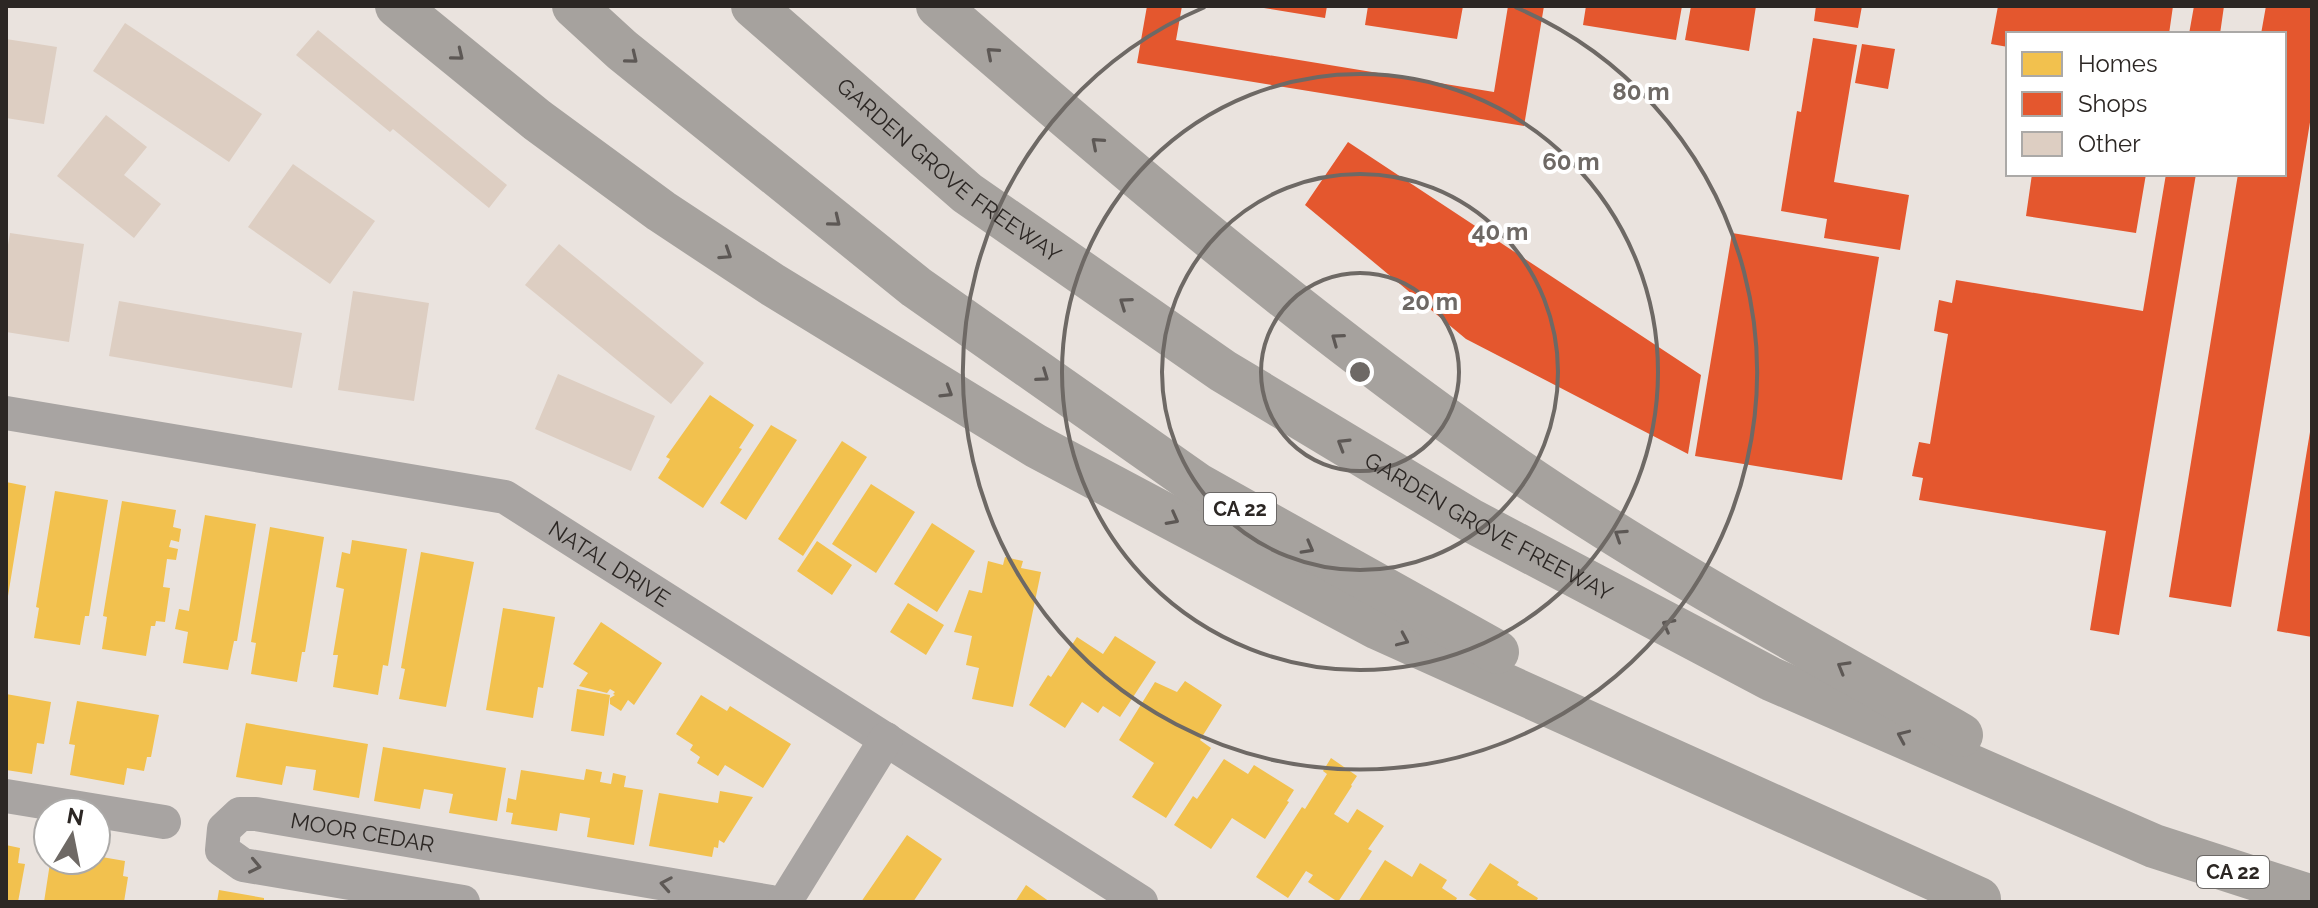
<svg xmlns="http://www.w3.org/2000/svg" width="2318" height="908" viewBox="0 0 2318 908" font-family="Raleway,sans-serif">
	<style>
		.homes { fill: #f2c14e }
		.shops { fill: #e4572e }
		.building { fill: #ddcec2 }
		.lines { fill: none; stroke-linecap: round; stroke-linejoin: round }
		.minor { stroke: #a8a4a2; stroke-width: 34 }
		.highway { stroke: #a6a29e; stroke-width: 44 }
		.oneway { stroke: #5d5855 }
		.oneway2 { stroke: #5e5956 }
		.ring { fill: none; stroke: #6e6965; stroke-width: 4 }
		.labels { text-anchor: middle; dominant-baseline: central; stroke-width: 8; stroke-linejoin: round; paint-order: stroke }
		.shield { fill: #fff; stroke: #6b6866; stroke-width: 2 }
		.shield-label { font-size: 20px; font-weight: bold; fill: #2c2724 }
		.street-label { font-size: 22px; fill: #2c2724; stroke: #fff }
		.centre { fill: #6e6965; stroke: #fff; stroke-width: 4 }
		.ring-label { font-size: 24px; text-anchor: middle; font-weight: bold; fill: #6e6965; stroke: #fff; stroke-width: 8; stroke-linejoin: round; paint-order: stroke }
	</style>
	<rect width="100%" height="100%" fill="#eae3de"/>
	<path class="homes" d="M710,395L754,425L739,448L742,449L703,508L658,478L670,459L666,457Z
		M771,425L797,440L746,520L720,503Z
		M842,441L867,457L803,556L778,539Z
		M6,482L26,486L8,596H6Z
		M871,484L915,512L876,573L832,544Z
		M55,491L108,500L89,616H85L80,645L34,638L39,608L36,607Z
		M122,501L176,510L173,527L181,529L179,542L171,540L169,547L178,549L176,560L167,559L163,587L170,588L165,622L156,621L155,626H151L146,656L102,649L107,617L103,616Z
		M205,515L256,524L237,641H234L228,670L183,663L188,632L175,629L179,609L189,611Z
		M932,523L975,551L937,612L894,584Z
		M270,527L324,537L305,652H302L297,682L251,674L256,643L251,642Z
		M352,540L407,549L388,666L383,665L378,695L333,687L338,655H333L344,589L336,587L342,552L350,554Z
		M817,541L852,565L832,595L797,571Z
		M421,552L474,562L446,707L399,699L405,669L401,668Z
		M1005,557L1023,561L1021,568L1041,572L1013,707L972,699L979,668L966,665L972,636L954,632L969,590L982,593L988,561L1003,565Z
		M908,603L944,625L926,655L890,632Z
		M503,608L555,617L543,688L538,687L533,718L486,710Z
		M601,622L662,663L634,705L628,700L621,711L610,704V698L615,695L613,694L615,692L610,689L607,693L579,686L588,673L573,664Z
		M1115,636L1156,662L1120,717L1103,706L1098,713L1082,702L1065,728L1029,705L1048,675L1051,677L1077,637L1103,654Z
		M1185,681L1222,705L1200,740L1211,748L1166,818L1132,797L1154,763L1119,740L1155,682L1177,692Z
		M577,689L610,695L604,736L571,731Z
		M6,694L51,702L44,744L37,743L32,774L6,770Z
		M701,695L727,711L730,706L791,744L763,788L725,765L718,776L697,763L700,757L690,750L693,745L676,734Z
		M77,701L159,715L151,757H147L144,771L127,768L124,785L70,775L75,745L69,744Z
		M246,723L368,744L359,798L313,790L316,770L286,766L282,785L236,777Z
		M383,747L506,768L497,821L449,813L453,794L424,789L420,809L374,801Z
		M1331,758L1357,776L1351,785L1352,786L1334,814L1348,823L1357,809L1384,826L1368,849L1372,851L1338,902L1308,882L1313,875L1306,871L1288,898L1256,877L1302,807L1305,809L1327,774L1323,771Z
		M1224,759L1248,774L1254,765L1294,790L1287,801L1289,802L1265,839L1232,818L1211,849L1174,825L1193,796L1197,799Z
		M586,769L602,772L600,782L611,784L613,773L626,776L624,787L643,790L634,845L587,837L590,818L560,813L557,831L511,824L513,813L506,812L508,798L516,800L521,770L584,780Z
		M720,791L753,797L724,843L719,840L718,848L714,847L712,857L649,846L659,793L718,803Z
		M907,835L942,859L913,902H861Z
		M6,845L20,848L18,863L25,864L18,902L6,900Z
		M96,856L125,861L123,876L128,877L124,902H44L50,863L57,864L58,860H96Z
		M1385,860L1412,877L1420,863L1447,880L1442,888L1457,898L1455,902H1358Z
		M1490,863L1519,882L1517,885L1538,898L1536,902H1480L1469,895Z
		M1026,885L1050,902H1015Z
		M219,890L264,898V902H217Z"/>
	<path class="shops" d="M1147,6H1182L1176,40L1494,92L1508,6H1544L1524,126L1137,63Z
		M1264,6H1327L1325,18L1264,8Z
		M1368,6H1463L1457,39L1365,25Z
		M1586,6H1682L1676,40L1583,25Z
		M1691,6H1756L1749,51L1685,40Z
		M1816,6H1862L1858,28L1814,21Z
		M1998,6H2173L2169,34H2008V47L1991,44Z
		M2194,6H2224L2220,34H2189Z
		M2266,6H2312V110L2231,607L2169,597L2238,174H2284V34H2261Z
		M1813,38L1857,45L1834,182L1909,195L1900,250L1824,238L1827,219L1781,211L1797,111L1801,112Z
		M1862,44L1895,49L1888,89L1855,83Z
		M1348,142L1701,375L1688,454L1466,339L1305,205Z
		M2032,174H2146L2136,233L2026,216Z
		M2166,174H2196L2119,635L2090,630L2106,531L1919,500L1923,478L1912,476L1919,442L1930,444L1948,334L1934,331L1939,300L1952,303L1956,280L2143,311Z
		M1732,233L1879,257L1842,480L1695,456Z
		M2310,432H2312V637L2277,631Z"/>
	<path class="building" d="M125,23L262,114L229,162L93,71Z
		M318,30L507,185L489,208L393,129L390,132L296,55Z
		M6,39L57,47L44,124L6,118Z
		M106,115L147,147L124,175L161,204L134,238L57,176Z
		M293,164L375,221L330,284L248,227Z
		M10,233L84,244L69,342L6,332V257Z
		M559,244L704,363L671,404L525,285Z
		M353,291L429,303L414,401L338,390Z
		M119,301L302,333L292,388L109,356Z
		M558,374L655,416L631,471L535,429Z"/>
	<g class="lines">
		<g class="minor">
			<path id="s1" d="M6,413L505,497L1141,902"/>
			<path d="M6,796L164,822"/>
			<path id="s2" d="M463,902L243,865L222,850L224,829L240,814H256L771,902"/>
			<path d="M785,902L886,739"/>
		</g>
		<g class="highway">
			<path d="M397,6L537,120L661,211L773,285L1036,446L1378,628L1979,899"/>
			<path d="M574,6L622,50L916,287L1198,485L1497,652"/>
			<path id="s3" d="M753,6L967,193L1223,371L1472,521L1771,679L2154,846L2312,897"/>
			<path d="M938,6C1121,165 1301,319 1500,458C1647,561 1806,646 1961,735"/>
		</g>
	</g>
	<defs><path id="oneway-chevron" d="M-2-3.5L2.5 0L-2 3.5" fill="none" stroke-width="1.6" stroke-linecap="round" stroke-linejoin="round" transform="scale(2)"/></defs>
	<g class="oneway">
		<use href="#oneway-chevron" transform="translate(992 53) rotate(-139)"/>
		<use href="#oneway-chevron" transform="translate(458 55) rotate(39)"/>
		<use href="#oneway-chevron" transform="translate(632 58) rotate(39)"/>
		<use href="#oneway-chevron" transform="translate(1097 143) rotate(-139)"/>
		<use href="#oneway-chevron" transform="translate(835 221) rotate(39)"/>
		<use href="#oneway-chevron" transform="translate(726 254) rotate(33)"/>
		<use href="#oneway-chevron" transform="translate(1125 303) rotate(-145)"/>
		<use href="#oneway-chevron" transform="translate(1337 339) rotate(-144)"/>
		<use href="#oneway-chevron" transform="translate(1043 376) rotate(35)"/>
		<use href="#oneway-chevron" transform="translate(947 392) rotate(32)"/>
		<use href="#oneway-chevron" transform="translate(1343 444) rotate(-149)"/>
		<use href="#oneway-chevron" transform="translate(1173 519) rotate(28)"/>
		<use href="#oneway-chevron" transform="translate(1620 535) rotate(-147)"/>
		<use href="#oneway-chevron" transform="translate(1308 548) rotate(29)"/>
		<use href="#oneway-chevron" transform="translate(1668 625) rotate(-152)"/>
		<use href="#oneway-chevron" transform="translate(1403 640) rotate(24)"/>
		<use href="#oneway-chevron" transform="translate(1843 667) rotate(-150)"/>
		<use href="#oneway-chevron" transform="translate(1903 736) rotate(-156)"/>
	</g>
	<g class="oneway2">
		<use href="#oneway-chevron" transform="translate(255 866) rotate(12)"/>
		<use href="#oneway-chevron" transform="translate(666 884) rotate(-170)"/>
	</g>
	<g class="ring">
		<circle cx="1360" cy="372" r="99"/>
		<circle cx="1360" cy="372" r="198"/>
		<circle cx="1360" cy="372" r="298"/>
		<path d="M1515 7A397 397 0 1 1 1205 7"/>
	</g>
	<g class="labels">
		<g class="shield">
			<rect x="1204" y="493" width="72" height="32" rx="6"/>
			<rect x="2197" y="856" width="72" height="32" rx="6"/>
		</g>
		<g class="shield-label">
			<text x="1240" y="509">CA 22</text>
			<text x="2233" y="872">CA 22</text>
		</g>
		<g class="street-label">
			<text stroke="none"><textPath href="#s3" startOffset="256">GARDEN GROVE FREEWAY</textPath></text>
			<text stroke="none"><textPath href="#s3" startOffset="904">GARDEN GROVE FREEWAY</textPath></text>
			<text stroke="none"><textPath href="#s1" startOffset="630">NATAL DRIVE</textPath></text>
			<text stroke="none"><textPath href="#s2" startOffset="416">MOOR CEDAR</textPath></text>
		</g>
	</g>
	<circle cx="1360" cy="372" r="12" class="centre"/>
	<g class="ring-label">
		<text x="1641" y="100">80 m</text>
		<text x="1571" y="170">60 m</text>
		<text x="1500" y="240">40 m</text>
		<text x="1430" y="310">20 m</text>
	</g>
	<rect width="2318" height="908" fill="none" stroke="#2c2724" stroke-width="16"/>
	<rect x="2006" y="32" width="280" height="144" fill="#ffffff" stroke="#aba9a7" stroke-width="2"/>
	<rect x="2022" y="52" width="40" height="24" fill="#f2c14e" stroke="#aba9a7" stroke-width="2"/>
	<text x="2078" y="72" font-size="24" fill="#2c2724">Homes</text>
	<rect x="2022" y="92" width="40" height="24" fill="#e4572e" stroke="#aba9a7" stroke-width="2"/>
	<text x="2078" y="112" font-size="24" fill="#2c2724">Shops</text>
	<rect x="2022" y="132" width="40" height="24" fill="#ddcec2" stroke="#aba9a7" stroke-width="2"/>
	<text x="2078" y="152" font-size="24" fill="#2c2724">Other</text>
	<g transform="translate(72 836) rotate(10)"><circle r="38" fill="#ffffff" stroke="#aba9a7" stroke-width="2"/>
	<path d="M0-6L14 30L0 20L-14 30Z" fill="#6e6965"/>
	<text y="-12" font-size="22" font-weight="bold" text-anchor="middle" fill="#2c2724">N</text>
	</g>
</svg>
